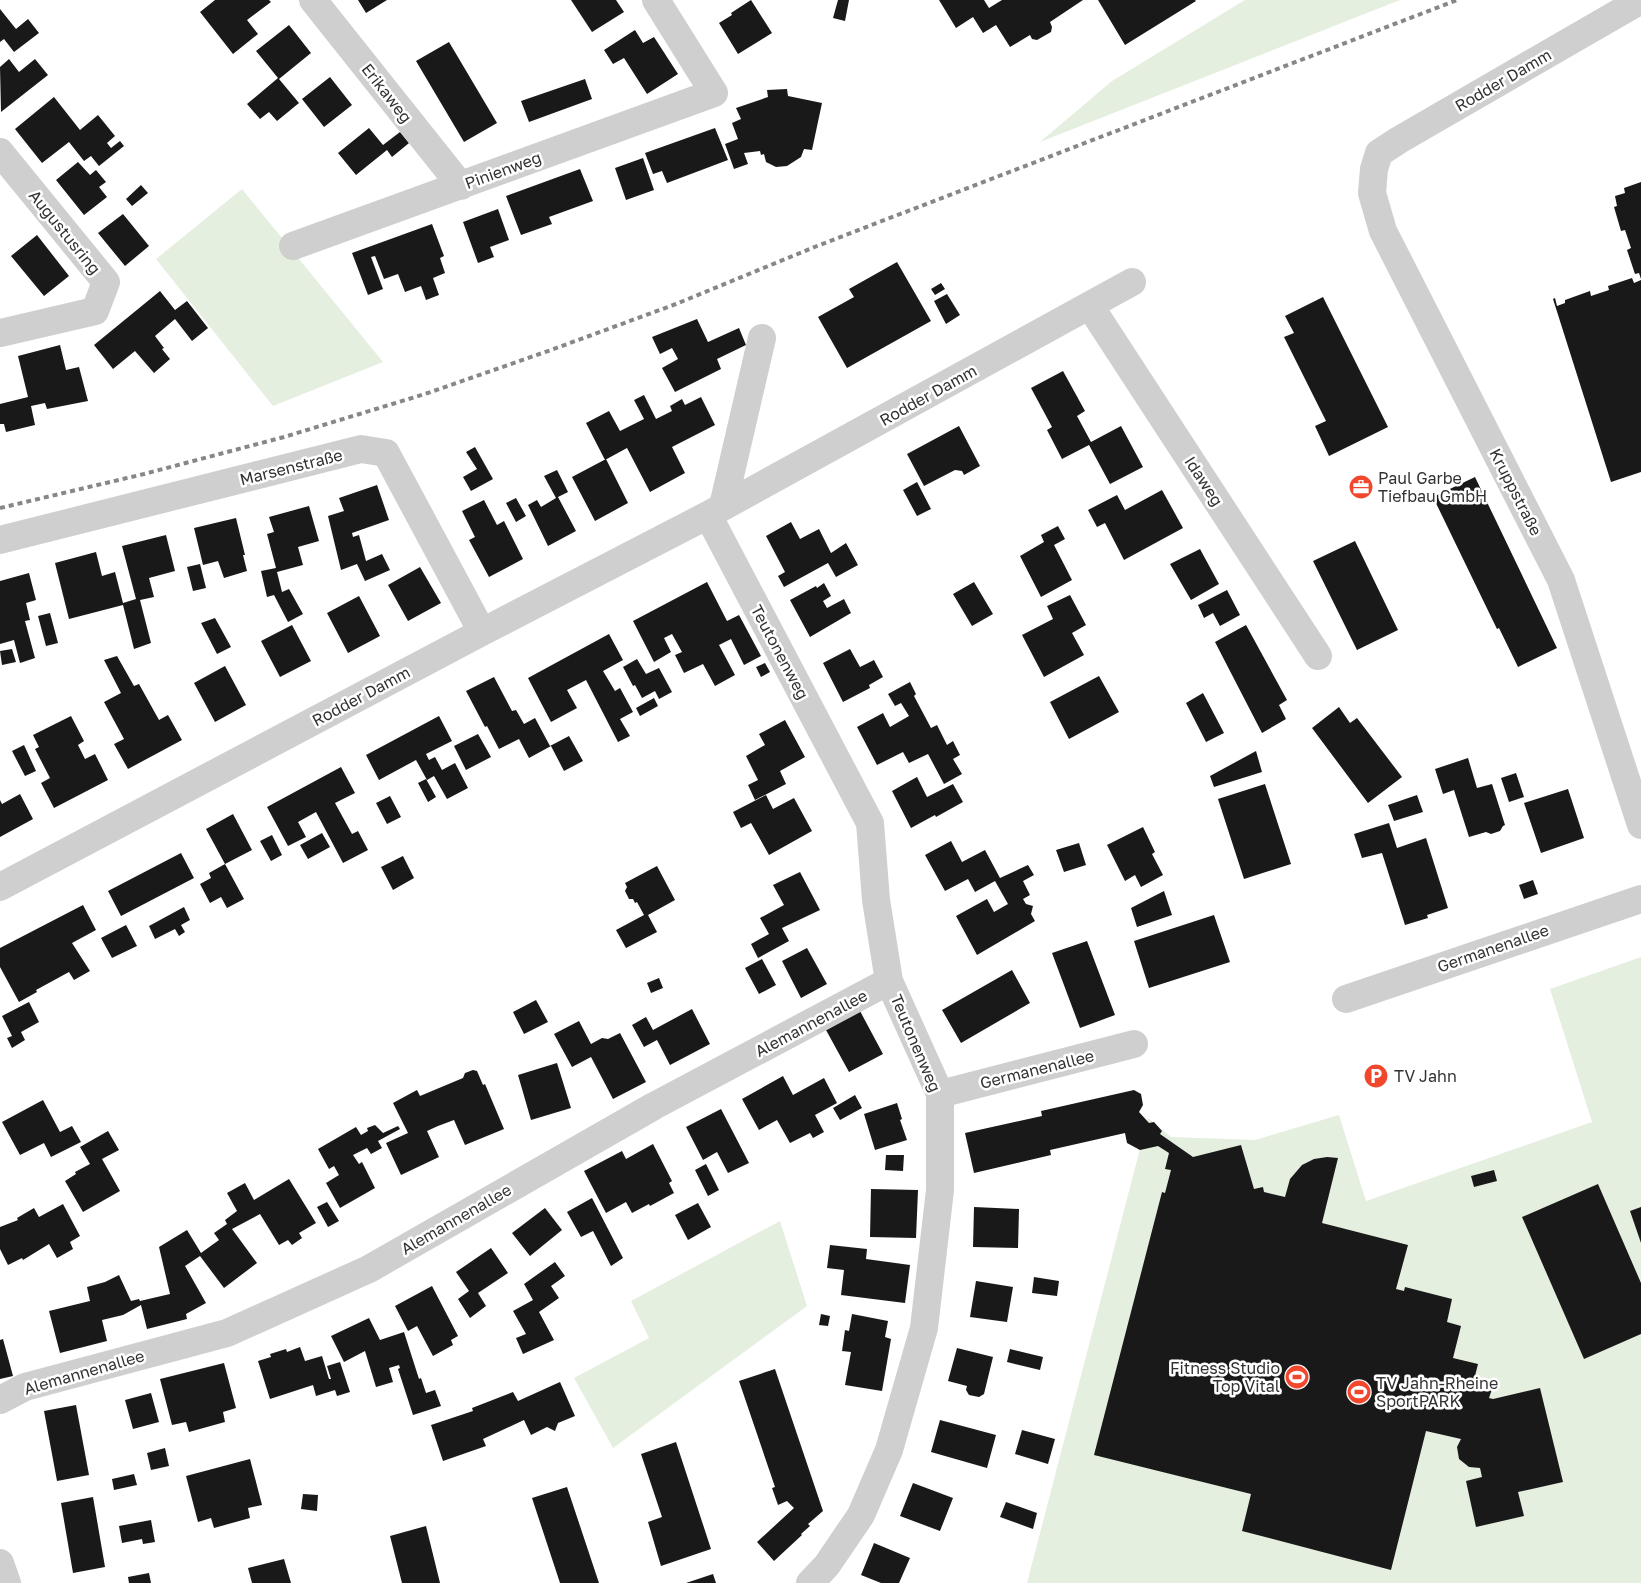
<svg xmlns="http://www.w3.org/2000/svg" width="1641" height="1583" viewBox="0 0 1641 1583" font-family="'Golos Text',sans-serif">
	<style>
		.green { fill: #e5efe0 }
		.building { fill: #191919 }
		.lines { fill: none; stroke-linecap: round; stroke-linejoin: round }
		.minor { stroke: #cfcfcf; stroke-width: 28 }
		.rail { stroke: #878787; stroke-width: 4; stroke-dasharray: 5 4; stroke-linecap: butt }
		.labels { text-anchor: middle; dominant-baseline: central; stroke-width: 5; stroke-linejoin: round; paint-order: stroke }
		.street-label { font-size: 16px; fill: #323232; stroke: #fff }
		.poi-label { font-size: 16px; fill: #323232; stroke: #fff; text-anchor: start }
	</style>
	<rect width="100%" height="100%" fill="#fff"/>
	<path class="green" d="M1245,0H1400L1040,142L1112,81Z
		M242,189L383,362L273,406L156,259Z
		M1641,957V1583H1027L1148,1118L1171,1137L1255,1140L1339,1115L1366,1201L1592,1122L1550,989Z
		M780,1221L807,1306L613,1448L574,1378L649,1338L631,1301Z"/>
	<path class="building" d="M215,0H269L271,2L247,20L258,34L233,54L200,12Z
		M358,0H387L366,13Z
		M571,0H616L624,12L592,32Z
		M751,0L772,33L738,54L719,23L732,15L731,13Z
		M838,0H849L845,21L833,18Z
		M939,0H984L989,8L1002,0H1083L1050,22L1052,27L1051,32L1037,40L1032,39L1030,35L1010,47L996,25L983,33L973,17L956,28Z
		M1098,0H1195L1196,1L1125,45Z
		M0,9L16,29L28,19L39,33L14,52L4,39L0,42Z
		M289,25L311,53L279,79L299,103L277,121L269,112L260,119L247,104L278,78L256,51Z
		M635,30L643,43L654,37L678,74L647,94L624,58L613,64L604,50Z
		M449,42L497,123L464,142L416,61Z
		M9,59L19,72L35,59L48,75L1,112L0,67Z
		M330,77L352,105L324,127L302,99Z
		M585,79L592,99L529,122L521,101Z
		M787,89L788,96L822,103L812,150L804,149L801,157L787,166L776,167L766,162L764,154L761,155L760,151L744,153L748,164L734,169L725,144L738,139L732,123L741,119L736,108L768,97L767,90Z
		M54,97L80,130L98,115L115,136L107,143L111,148L120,141L124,146L99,166L91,156L84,161L69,142L42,163L15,129Z
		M369,128L383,145L400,132L409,143L392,157L387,150L356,175L338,153Z
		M715,128L728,160L667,183L662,171L653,174L645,153Z
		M643,158L654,190L626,200L615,168Z
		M78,162L90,175L96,170L106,182L99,187L107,197L84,215L56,180Z
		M580,169L593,201L549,217L552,224L521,235L506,196Z
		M1641,182V279L1639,273L1635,274L1627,250L1631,248L1625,230L1621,231L1614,207L1617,206L1615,196L1625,193L1624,188Z
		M141,185L148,193L132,206L126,199Z
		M498,209L509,240L490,247L494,257L478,263L463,222Z
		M123,214L149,246L125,266L98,233Z
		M432,224L444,256L440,258L445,273L433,278L439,295L426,300L421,286L405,292L398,274L384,279L375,256L371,257L383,289L368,295L352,253Z
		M37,235L69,276L44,296L11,256Z
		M897,262L931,321L847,368L818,317L854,297L849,289Z
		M1632,278L1634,283L1641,280V472L1611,482L1553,299L1555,298L1557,306L1565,303V300L1590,291L1591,296L1609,290L1608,286Z
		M941,283L945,289L935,295L931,289Z
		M160,291L175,310L187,301L208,328L192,341L175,319L155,336L164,348L162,349L170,359L154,373L135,351L113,369L94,345Z
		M947,294L960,315L946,324L934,301Z
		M1323,297L1388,427L1329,456L1315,426L1326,421L1284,337L1294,333L1285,316Z
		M697,319L708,342L739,328L746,345L717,359L721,369L675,392L662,368L678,359L672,348L660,354L652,337Z
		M60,345L66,370L79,367L88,401L47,409L45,403L31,406L35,425L6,432L4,424H0V404L28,397L18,356Z
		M1063,371L1085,411L1077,416L1091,442L1121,426L1143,467L1110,484L1089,445L1062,459L1047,430L1052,427L1031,388Z
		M644,395L656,419L672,411L670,406L682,399L685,405L701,397L715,425L672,447L685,473L650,492L627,448L605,460L586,423L609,411L620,431L644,419L634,400Z
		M959,426L980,466L964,475L962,471L955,470L924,486L907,454Z
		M475,447L493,479L471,491L463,477L477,469L466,452Z
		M606,459L628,503L595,521L572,477Z
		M557,470L568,492L558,497L576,531L548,546L528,505L537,500L541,507L556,498L544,476Z
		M1475,477L1557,648L1518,667L1499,628L1497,629L1433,497Z
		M917,482L931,509L917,516L903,490Z
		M377,485L389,520L352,533L353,537L359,535L366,561L382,554L390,570L365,581L357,564L341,570L328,516L344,511L339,498Z
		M1162,490L1183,528L1124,560L1105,523L1097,527L1088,510L1117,495L1125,510Z
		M516,498L526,516L516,522L506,503Z
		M484,500L497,525L504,521L523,559L489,577L469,540L475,537L462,511Z
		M309,506L319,541L298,547L303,565L277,572L282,592L289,589L303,614L288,622L274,595L267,597L261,571L276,568L267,534L274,532L269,517Z
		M236,518L245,555H243L247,571L224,578L218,561L203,565L194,528Z
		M791,522L800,539L819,529L831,553L846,543L858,565L836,577L828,563L784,587L778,576L785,572L766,536Z
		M1058,526L1065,539L1054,545L1072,580L1041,597L1020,556L1044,542L1041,535Z
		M166,535L175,571L149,578L154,597L140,600L151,643L134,649L123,605L69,619L55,563L96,552L102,576L115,572L123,603L136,599L122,546Z
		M1355,541L1398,630L1357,650L1313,561Z
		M1200,549L1219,584L1191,600L1170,564Z
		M200,564L206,588L193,591L187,567Z
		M420,567L441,603L408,621L388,585Z
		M29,573L36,600L26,603L30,620L25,621L35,658L20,663L14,640L0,644V581Z
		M707,582L727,621L739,615L761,656L744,665L731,639L719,645L735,675L715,686L703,664L684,673L675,655L682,652L672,634L664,638L671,652L654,662L633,621Z
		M974,582L993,614L972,626L953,594Z
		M824,583L831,596L823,601L827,608L844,599L851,613L810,637L790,600L816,586L817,588Z
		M1227,590L1240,615L1220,626L1213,613L1204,618L1198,605Z
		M1070,595L1086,625L1072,633L1084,655L1044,677L1022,635L1053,619L1047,606Z
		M359,596L380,636L348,653L327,613Z
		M50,613L58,643L46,646L38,616Z
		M215,618L231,647L217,654L201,623Z
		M292,625L311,661L280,677L261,641Z
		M1246,625L1287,700L1279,705L1286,719L1262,733L1215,642Z
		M609,634L623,660L603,671L615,691L620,688L633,712L620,719L630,736L618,742L586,680L567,690L577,708L551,722L528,678Z
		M12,649L16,662L2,665L0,651Z
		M850,649L860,667L874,660L883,677L869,685L870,688L843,702L823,663Z
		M117,656L134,686L139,684L159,720L168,715L182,740L128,769L114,744L124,739L104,702L121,693L104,660Z
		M637,659L646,674L659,668L672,692L659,699L655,691L642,698L635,685L633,686L623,667Z
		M765,663L770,672L761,677L756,667Z
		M225,666L246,705L215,722L194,683Z
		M1099,676L1119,712L1069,739L1050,702Z
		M494,677L512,711L516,710L524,724L535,718L550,746L569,736L583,761L564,771L551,746L529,758L519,739L499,749L487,726L485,727L466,691Z
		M910,682L916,694L914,696L931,728L937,725L947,745L953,741L960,755L953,759L962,774L944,784L928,754L909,763L903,752L877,765L857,727L883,713L890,727L909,716L901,703L895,706L888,694Z
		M1203,693L1224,733L1206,742L1186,703Z
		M654,698L658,706L640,716L636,708Z
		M1339,707L1350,723L1357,718L1402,777L1368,803L1312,728Z
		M71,716L84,741L78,745L85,759L95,754L108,780L54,808L41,783L50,778L35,749L39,747L33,735Z
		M439,716L452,741L426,754L429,760L435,757L442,770L455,763L468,788L447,799L434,776L427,780L416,760L379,780L366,755Z
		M785,720L805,757L780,771L786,784L755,800L748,785L758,780L746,756L765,745L759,734Z
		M478,734L491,757L466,770L454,746Z
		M24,745L36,771L25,776L12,751Z
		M1256,751L1262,772L1214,787L1210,776Z
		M1468,758L1477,788L1492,784L1505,825L1503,826L1500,831L1491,834L1486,832L1469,837L1454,790L1443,794L1435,769Z
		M341,767L355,793L335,803L352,834L358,831L368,850L343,863L316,812L298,822L306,837L288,846L267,807Z
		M1516,773L1524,797L1509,802L1501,778Z
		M917,777L927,797L953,784L963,802L936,817L935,815L911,828L892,791Z
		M426,779L436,797L428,802L418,783Z
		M1265,784L1291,864L1244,879L1218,799Z
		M1568,789L1584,838L1541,853L1524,803Z
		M20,794L33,819L0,837V800L2,804Z
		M766,795L773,809L794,798L812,831L769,855L751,823L741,828L733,812Z
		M1417,795L1423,812L1394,821L1388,805Z
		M390,796L401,817L387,824L376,803Z
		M233,814L252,850L225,864L244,899L227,908L221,897L210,903L200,884L211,878L209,873L225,864L206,829Z
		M1389,823L1397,848L1426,838L1448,908L1427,915L1428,918L1405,925L1382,853L1362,858L1354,834Z
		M1143,827L1155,852L1152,854L1163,875L1141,887L1135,875L1125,881L1107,845Z
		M322,833L330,847L308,859L300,845Z
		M272,835L282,855L271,861L260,841Z
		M951,841L962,862L985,850L1000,878L1028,865L1034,875L1023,881L1030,895L1023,899L1026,904L1033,906L1031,914L1035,921L977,955L956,916L987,899L994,912L1008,904L995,881L975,892L968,879L945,891L925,855Z
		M1079,843L1086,865L1064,872L1056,850Z
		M181,853L194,878L121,916L108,891Z
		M403,856L414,878L393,890L381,867Z
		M657,866L675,900L648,915L657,932L626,948L616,930L644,915L637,902L635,903L633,899H629L625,891L627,887L625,883Z
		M800,872L820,910L782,928L789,941L758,958L751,944L769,934L760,918L784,905L773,885Z
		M1533,880L1538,894L1524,899L1519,885Z
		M1164,891L1172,915L1137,927L1131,908Z
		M83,905L96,930L72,943L90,971L74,980L69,972L36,990L37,992L19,1002L0,967V948Z
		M184,907L190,920L181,925L185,932L179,936L175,929L155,939L149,926Z
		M1214,915L1230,962L1149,988L1134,941Z
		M126,925L137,946L112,958L101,938Z
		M1087,941L1115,1015L1080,1028L1052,953Z
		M807,948L827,984L801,998L782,961Z
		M762,959L776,985L759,994L745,968Z
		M1012,970L1030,1003L961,1043L942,1010Z
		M659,978L663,988L651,993L647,983Z
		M536,1000L548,1022L524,1034L513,1012Z
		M29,1002L39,1022L21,1032L25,1040L12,1048L7,1038L12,1036L2,1016Z
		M692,1009L710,1044L670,1065L657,1040L644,1047L632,1025L646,1017L653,1030Z
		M860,1011L883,1054L849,1072L826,1030Z
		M579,1021L591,1044L602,1038L608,1039L620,1033L646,1082L613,1099L591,1057L572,1067L554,1034Z
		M557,1063L571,1108L531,1120L518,1075Z
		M473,1070L477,1071L483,1085L485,1084L504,1129L465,1145L454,1120L438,1126L427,1131L439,1157L401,1175L386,1143L408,1133L393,1103L417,1090L420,1096L463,1078L465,1073Z
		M783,1076L793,1095L824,1078L837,1103L815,1115L824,1132L813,1138L810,1133L790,1143L777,1120L759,1130L742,1099Z
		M1134,1090L1141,1094L1143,1105L1139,1112L1149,1123L1154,1122L1162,1131L1160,1134L1193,1157L1241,1145L1254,1189L1263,1187L1264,1192L1285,1197L1290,1179L1302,1165L1314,1159L1327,1157L1338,1158L1322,1223L1408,1245L1396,1289L1404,1291L1405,1287L1452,1299L1447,1322L1461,1326L1453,1358L1478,1364L1473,1384L1492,1389L1489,1398L1493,1399L1540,1388L1563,1482L1518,1492L1524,1516L1476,1527L1466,1481L1482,1477L1480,1468L1469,1467L1459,1459L1457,1447L1461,1439L1426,1431L1391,1570L1242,1531L1251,1494L1094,1455L1162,1192L1165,1193L1171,1170L1165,1169L1169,1153L1158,1146L1140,1150L1127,1143L1125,1133L1050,1150L1051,1155L974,1173L965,1133L1042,1116L1041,1111Z
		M855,1095L862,1108L840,1120L833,1108Z
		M43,1100L60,1132L72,1126L81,1142L51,1157L44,1143L20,1155L2,1122Z
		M897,1103L902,1119L900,1120L907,1140L875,1150L864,1114Z
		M721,1109L749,1163L728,1173L717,1152L703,1160L686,1127Z
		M375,1125L383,1133L398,1126L400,1129L378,1141L382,1148L371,1154L367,1148L353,1155L359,1164L362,1162L375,1188L340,1208L326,1183L339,1175L334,1166L329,1169L318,1149L356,1127L361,1135L368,1131L367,1128Z
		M108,1131L119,1150L102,1159L120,1191L83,1212L65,1181L76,1174L75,1172L90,1164L80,1147Z
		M653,1144L672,1181L669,1183L674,1193L650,1206L649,1204L632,1213L626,1202L606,1213L584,1171L622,1151L626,1159Z
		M886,1155H904L903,1171L885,1170Z
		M706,1164L719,1190L708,1196L695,1170Z
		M1494,1170L1497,1181L1474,1187L1471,1176Z
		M289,1179L316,1223L299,1233L302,1238L292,1245L288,1240L279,1245L260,1214L232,1229L257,1263L224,1288L200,1256L185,1266L206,1303L186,1314L187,1319L147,1329L141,1305L123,1315L102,1320L107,1341L60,1353L49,1311L90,1301L87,1287L105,1282L119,1275L131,1301L139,1299L140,1301L170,1294L159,1247L187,1230L201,1253L219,1240L214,1233L227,1224L225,1220L237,1211L227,1193L245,1183L254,1200Z
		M1598,1184L1641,1283V1334L1584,1359L1522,1217Z
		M871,1189L918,1190L916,1238L870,1237Z
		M592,1198L623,1258L611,1266L593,1231L581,1237L567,1212Z
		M327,1202L339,1221L328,1227L317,1207Z
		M698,1203L711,1227L688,1240L675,1215Z
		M63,1204L80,1236L70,1242L73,1249L57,1258L49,1244L23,1260L22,1258L8,1265L0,1249V1227L18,1220L17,1218L34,1208L39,1217Z
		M974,1207L1019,1209L1018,1248L973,1247Z
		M1641,1207V1243L1630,1211Z
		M545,1208L562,1230L530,1256L512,1233Z
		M830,1245L867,1249L866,1259L910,1265L905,1303L841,1295L844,1270L827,1268Z
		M491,1248L508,1273L478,1293L486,1306L470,1318L458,1299L469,1291L456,1272Z
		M555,1262L565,1276L551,1286L559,1298L539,1312L554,1340L523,1354L516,1338L526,1334L513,1311L533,1300L524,1284Z
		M1034,1277L1059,1281L1057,1296L1032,1293Z
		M976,1281L1013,1287L1007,1322L970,1317Z
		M432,1286L458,1336L451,1340L453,1345L433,1356L417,1326L408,1331L395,1306Z
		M821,1314L830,1316L828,1326L819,1325Z
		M852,1314L888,1321L885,1337L891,1339L882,1391L845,1385L851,1352L842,1351L845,1330L849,1331Z
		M369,1318L380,1340L404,1332L419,1379L421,1378L426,1393L435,1390L441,1406L413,1415L398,1369L400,1368L399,1365L389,1368L393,1382L376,1387L365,1351L344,1362L331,1336Z
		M3,1339L13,1376L0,1379V1340Z
		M300,1347L305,1361L322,1356L329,1379H331L327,1366L340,1362L350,1392L337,1396L335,1390L316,1396L313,1385L270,1399L258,1361L271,1357L270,1354L286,1349L287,1352Z
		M957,1348L993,1357L984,1394L979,1397L969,1395L966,1390L967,1386L948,1381Z
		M1010,1349L1043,1357L1040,1370L1007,1362Z
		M224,1363L236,1408L223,1412L225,1422L189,1432L186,1422L172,1425L160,1379Z
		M775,1369L823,1511L808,1524L810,1526L801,1534L802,1535L774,1561L757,1542L794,1508L787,1501L778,1505L772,1488L775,1487L739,1381Z
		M560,1382L575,1416L558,1423L555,1431L547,1427L531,1435L524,1420L483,1439L486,1446L443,1461L431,1425L473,1411L472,1408L513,1392L518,1401Z
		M151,1393L159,1422L133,1429L125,1400Z
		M76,1405L89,1475L57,1481L44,1411Z
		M940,1420L996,1435L987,1468L931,1452Z
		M1022,1430L1055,1439L1048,1464L1015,1454Z
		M676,1442L711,1549L661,1566L648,1522L662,1517L641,1454Z
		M165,1448L169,1466L151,1470L147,1453Z
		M250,1459L262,1505L248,1508L250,1518L214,1528L211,1518L198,1522L186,1476Z
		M134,1474L137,1485L114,1490L112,1479Z
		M913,1483L953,1498L940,1531L900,1516Z
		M567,1487L599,1583H560L532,1498Z
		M303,1494L318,1495L317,1511L301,1509Z
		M93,1497L105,1567L73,1573L61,1503Z
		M1006,1502L1037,1513L1033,1529L1000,1517Z
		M151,1520L155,1542L143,1544L142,1539L122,1543L119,1526Z
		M426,1526L440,1583H402L390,1536Z
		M874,1543L910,1558L899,1583H881L861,1575Z
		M284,1559L291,1583H252L248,1568Z
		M149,1573L151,1583H129L128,1577Z
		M713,1574L716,1583H686Z"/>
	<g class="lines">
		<path class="minor" d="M313,0L461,186
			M1641,0L1399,140L1379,153L1374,169L1372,193L1383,231L1561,580L1641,825
			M0,152L106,282L95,311L0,333
			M293,246L714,93L656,0
			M1090,306L1318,656
			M723,506L762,338
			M708,515L870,823L876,900L889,981L940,1094V1190L924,1328L889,1450L861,1515L827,1565L810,1583
			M0,540L361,449L386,453L482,632
			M0,887L482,632L708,515L1132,282
			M1346,999L1641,899
			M940,1094L1134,1044
			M0,1400L25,1387L227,1333L369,1269L654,1106L889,981
			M0,1563L7,1583"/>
		<path class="rail" d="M0,508L144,474L284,437L425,394L551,350L676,304L817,246L1457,0"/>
	</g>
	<defs>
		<symbol id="office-disc" viewBox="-11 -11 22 22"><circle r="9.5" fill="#f1472c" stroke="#fff"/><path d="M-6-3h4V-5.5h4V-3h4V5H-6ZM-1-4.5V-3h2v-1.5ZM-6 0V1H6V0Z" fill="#fff"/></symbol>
		<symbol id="parking-disc" viewBox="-11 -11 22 22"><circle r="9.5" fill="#f1472c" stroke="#fff"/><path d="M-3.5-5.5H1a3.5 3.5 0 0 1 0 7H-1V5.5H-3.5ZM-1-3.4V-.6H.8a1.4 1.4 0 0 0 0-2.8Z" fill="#fff"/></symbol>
		<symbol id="stadium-disc" viewBox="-11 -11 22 22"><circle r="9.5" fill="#f1472c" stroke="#fff"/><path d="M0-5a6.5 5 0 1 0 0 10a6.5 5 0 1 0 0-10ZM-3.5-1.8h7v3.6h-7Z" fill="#fff"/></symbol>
	</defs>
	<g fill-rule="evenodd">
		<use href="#office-disc" x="1347" y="473" width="28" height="28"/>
		<use href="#parking-disc" x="1362" y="1062" width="28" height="28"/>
		<use href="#stadium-disc" x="1283" y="1363" width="28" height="28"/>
		<use href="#stadium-disc" x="1345" y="1378" width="28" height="28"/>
	</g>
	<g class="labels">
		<g class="street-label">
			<text transform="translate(1503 80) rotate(-30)">Rodder Damm</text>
			<text transform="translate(387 93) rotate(52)">Erikaweg</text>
			<text transform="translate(503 170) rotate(-20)">Pinienweg</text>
			<text transform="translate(65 232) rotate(51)">Augustusring</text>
			<text transform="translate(928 395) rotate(-29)">Rodder Damm</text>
			<text transform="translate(291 467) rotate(-14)">Marsenstraße</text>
			<text transform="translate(1204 481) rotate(57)">Idaweg</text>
			<text transform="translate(1516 492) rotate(63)">Kruppstraße</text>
			<text transform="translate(780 652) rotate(62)">Teutonenweg</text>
			<text transform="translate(361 696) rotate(-28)">Rodder Damm</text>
			<text transform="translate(1493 948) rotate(-19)">Germanenallee</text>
			<text transform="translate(811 1023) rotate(-28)">Alemannenallee</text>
			<text transform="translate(916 1043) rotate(67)">Teutonenweg</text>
			<text transform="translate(1037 1069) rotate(-14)">Germanenallee</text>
			<text transform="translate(456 1219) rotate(-30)">Alemannenallee</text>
			<text transform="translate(84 1372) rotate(-16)">Alemannenallee</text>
		</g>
		<g class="poi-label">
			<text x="1378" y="478">Paul Garbe<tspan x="1378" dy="18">Tiefbau GmbH</tspan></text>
			<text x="1394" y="1076">TV Jahn</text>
			<text x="1280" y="1368" text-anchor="end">Fitness Studio<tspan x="1280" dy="18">Top Vital</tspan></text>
			<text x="1376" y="1383">TV Jahn-Rheine<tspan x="1376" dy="18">SportPARK</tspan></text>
		</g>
	</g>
</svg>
